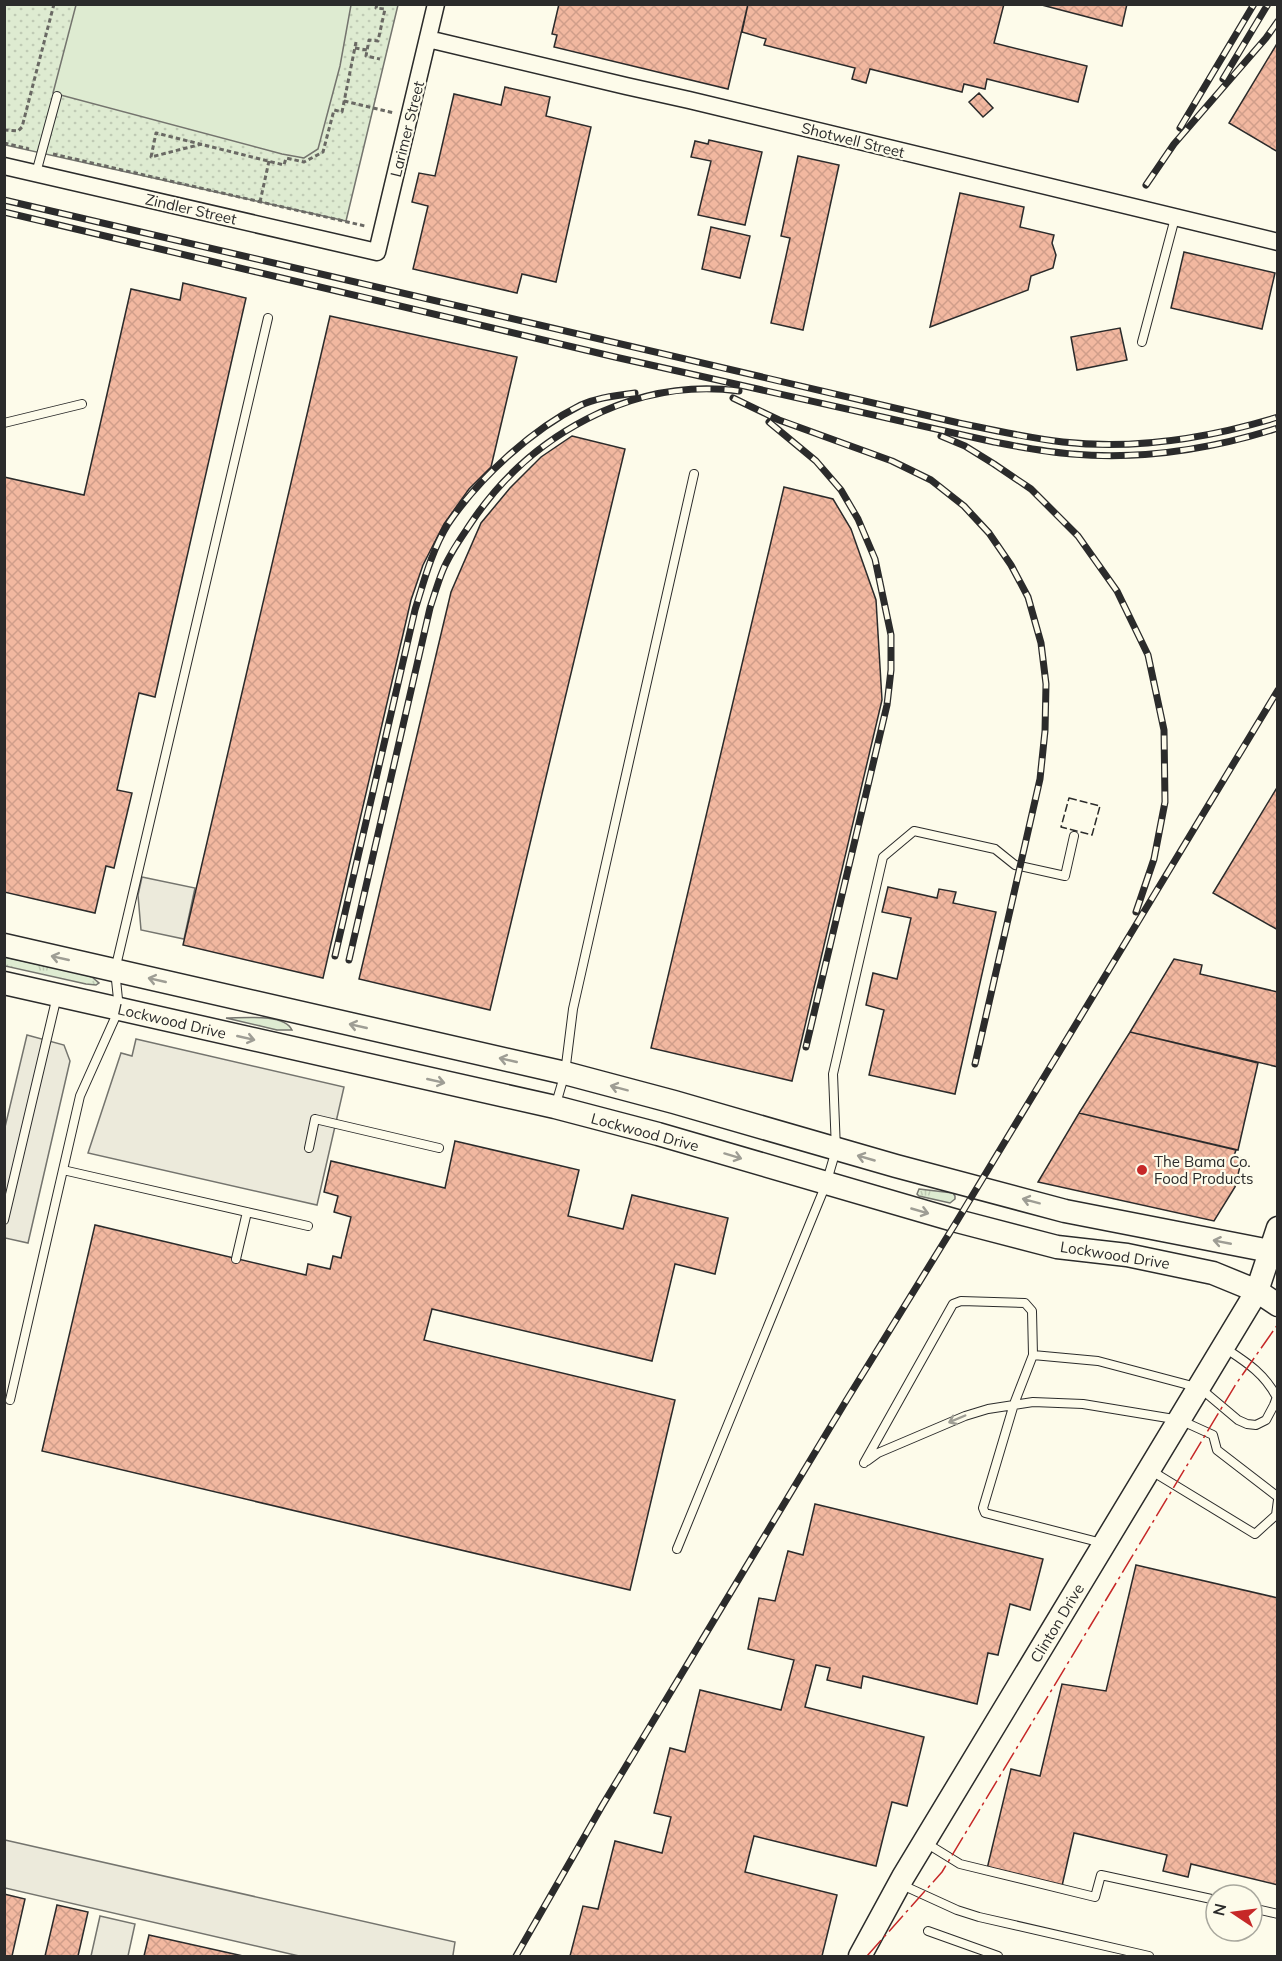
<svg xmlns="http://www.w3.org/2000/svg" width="1282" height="1961" viewBox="0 0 1282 1961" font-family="Mulish,sans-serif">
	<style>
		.grass { fill: url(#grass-tufts); stroke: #74746e; stroke-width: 1.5 }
		.park { fill: url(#park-dots); stroke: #74746e; stroke-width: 1.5 }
		.pitch { fill: #deebd1; stroke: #74746e; stroke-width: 1.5 }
		.parking { fill: #eceadb; stroke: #74746e; stroke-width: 1.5 }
		.building { fill: url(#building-cross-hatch); stroke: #2b2b2b; stroke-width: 1.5 }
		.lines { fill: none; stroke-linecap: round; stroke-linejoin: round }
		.service-casing { stroke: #2b2b2b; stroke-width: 10 }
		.minor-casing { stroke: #2b2b2b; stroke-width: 19 }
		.secondary-casing { stroke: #2b2b2b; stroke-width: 25 }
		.path { stroke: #6a6964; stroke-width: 3; stroke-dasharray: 4.5 3; stroke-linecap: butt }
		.service { stroke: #fdfbea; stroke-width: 8 }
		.minor { stroke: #fdfbea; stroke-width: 16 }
		.secondary { stroke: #fdfbea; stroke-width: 22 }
		.rail-casing { stroke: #2b2b2b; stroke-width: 7 }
		.rail { stroke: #fdfbea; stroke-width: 4.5; stroke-dasharray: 14; stroke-linecap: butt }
		.fence { stroke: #2b2b2b; stroke-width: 1.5; stroke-dasharray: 8 3; stroke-linecap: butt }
		.power { stroke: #c62828; stroke-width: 1.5; stroke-dasharray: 21 4.5 3 4.5; stroke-linecap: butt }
		.oneway { stroke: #9e9d94 }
		.poi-dot { fill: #c62828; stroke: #fdfbea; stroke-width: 2 }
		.labels { text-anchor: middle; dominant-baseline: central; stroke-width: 4.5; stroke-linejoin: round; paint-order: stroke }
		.street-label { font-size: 15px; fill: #2b2b2b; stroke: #fdfbea }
		.poi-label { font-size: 15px; fill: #2b2b2b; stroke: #fdfbea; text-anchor: start }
	</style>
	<defs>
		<pattern id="grass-tufts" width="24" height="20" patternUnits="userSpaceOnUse" patternTransform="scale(1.5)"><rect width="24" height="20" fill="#deebd1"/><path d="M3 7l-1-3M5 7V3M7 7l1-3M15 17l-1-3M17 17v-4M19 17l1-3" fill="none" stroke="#bfcab4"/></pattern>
		<pattern id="park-dots" width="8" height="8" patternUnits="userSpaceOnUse" patternTransform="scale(1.5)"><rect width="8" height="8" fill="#deebd1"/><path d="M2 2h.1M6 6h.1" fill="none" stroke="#bfcab4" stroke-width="1.8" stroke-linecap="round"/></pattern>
		<pattern id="building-cross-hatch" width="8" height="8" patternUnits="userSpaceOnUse" patternTransform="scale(1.5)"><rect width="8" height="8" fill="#f2b8a0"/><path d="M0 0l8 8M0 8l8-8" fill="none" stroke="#d09e8a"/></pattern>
	</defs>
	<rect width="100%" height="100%" fill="#fdfbea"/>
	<path class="grass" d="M5,957L82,974L92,977L99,983L96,985L86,984L5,966Z
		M226,1018C242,1018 284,1013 292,1030H277Z
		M919,1189L953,1193L955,1196V1199L950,1203L919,1196L917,1194Z"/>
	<path class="park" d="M5,5H398L346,221L5,145Z"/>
	<path class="pitch" d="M76,5H351L340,66L318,149L304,158L282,154L53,93Z"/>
	<path class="parking" d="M142,877L195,888L184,939L141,930L138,895Z
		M27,1035L64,1045L70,1061L28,1243L5,1238V1127Z
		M136,1039L344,1087L317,1205L88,1153L121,1053L132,1056Z
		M5,1840L455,1942L453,1955L454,1956H299L5,1888Z
		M100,1916L135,1924L128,1956H91Z"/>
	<path class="building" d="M559,4H748L728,89L554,47L557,35L552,34Z
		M748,4H1004L994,43L1087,66L1078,102L987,79L985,89L964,84L962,92L870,69L866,83L852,79L855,68L764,45L766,39L742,32Z
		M1038,4H1127L1122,26Z
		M1278,42V152L1229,123Z
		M505,87L550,97L546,116L591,127L556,282L522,274L517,293L413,269L428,206L412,202L419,173L435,176L454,94L501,105Z
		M979,93L993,108L983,117L969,102Z
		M709,140L762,152L745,225L698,215L711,161L691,157L695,141L708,144Z
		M798,156L839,165L803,330L771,323L790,238L781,236Z
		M960,193L1024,207L1020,227L1054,235L1052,243L1056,255L1053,268L1031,276L1028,290L930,327Z
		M711,227L750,236L740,278L702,269Z
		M1184,252L1275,273L1262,329L1171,308Z
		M183,283L246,298L155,697L139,693L117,790L132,793L114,868L106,866L95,913L4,892V477L84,495L131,289L180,300Z
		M330,316L517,357L491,467L469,489L444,524L423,565L411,600L323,978L183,945Z
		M1120,328L1127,360L1077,370L1071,337Z
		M572,436L625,449L490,1010L359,979L451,592L481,523L510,488L541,457Z
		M784,487L833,499L851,529L876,600L882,700L792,1081L651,1048Z
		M1278,786V930L1213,893Z
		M888,887L937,898L939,889L956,892L953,903L996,912L955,1094L869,1075L884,1010L866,1005L873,973L897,979L911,918L882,912Z
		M1174,959L1202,965L1200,974L1278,992V1067L1130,1032Z
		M1130,1032L1258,1063L1238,1150L1079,1113Z
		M1079,1113L1236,1150L1234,1156L1242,1158L1235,1187L1214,1221L1038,1182Z
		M455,1141L579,1170L568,1216L623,1229L632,1195L728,1218L715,1274L675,1264L652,1361L432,1309L424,1340L675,1400L630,1590L42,1451L95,1225L306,1275L308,1264L330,1269L333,1256L341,1258L351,1217L334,1212L338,1196L324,1192L331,1161L445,1188Z
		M815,1504L1043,1559L1030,1610L1010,1604L998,1655L988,1653L977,1704L863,1676L861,1688L827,1680L830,1668L816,1665L805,1707L924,1737L907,1806L892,1802L876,1866L754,1836L745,1872L837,1895L822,1956H570L583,1906L598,1909L615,1841L662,1853L671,1817L654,1813L670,1748L685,1752L700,1690L781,1710L794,1660L748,1649L759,1598L775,1601L788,1551L803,1555Z
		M1136,1565L1278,1598V1885L1191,1864L1188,1877L1163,1871L1167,1855L1074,1833L1062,1886L987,1869L1011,1769L1040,1776L1062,1684L1106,1691Z
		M4,1894L25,1899L12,1956H4Z
		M57,1905L88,1912L78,1956H45Z
		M149,1935L243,1956H144Z"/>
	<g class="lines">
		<defs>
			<path id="service" d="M36,173L57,96
				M1142,342L1175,218
				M4,423L82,404
				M555,1107L565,1073L573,1009L694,474
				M309,1148L315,1119L439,1148
				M63,1170L308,1226
				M4,1220L57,996
				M236,1259L247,1212
				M1225,1348C1246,1362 1264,1373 1276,1396
				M1033,1355L1014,1404L983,1508L985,1513L1102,1543
				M10,1400L80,1096L119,1009L115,970L268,318
				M867,1461L878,1453L965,1416L988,1409L1033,1402L1083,1404L1180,1420L1213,1435L1217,1450L1278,1497
				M864,1463L953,1304L961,1301L1025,1303L1032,1311L1033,1355L1098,1361L1200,1388L1238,1420L1247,1424L1256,1425L1266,1420L1274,1405L1278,1394
				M1150,1470L1255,1534L1276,1515L1278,1500
				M677,1549L826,1184L836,1150L833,1074L883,857L914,831L995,849L1015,865L1065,876L1074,836
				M926,1843L960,1864L1095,1897L1101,1875L1216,1900
				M900,1884L957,1910L979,1917L1149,1956
				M1252,1908L1278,1914
				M928,1931L998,1956"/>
			<path id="minor" d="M428,39L626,86L689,100L1278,242
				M4,166L377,252L436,4"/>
			<path id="secondary" d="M4,945L565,1073L674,1102L896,1166L1065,1211L1270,1251L1278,1257
				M4,983L555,1107L658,1134L957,1221L1057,1247L1127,1255L1213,1273L1257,1291L1278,1305
				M860,1956L903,1877L1257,1291L1278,1228"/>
		</defs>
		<use href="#service" class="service-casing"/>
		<use href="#minor" class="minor-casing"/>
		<use href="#secondary" class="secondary-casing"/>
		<path class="path" d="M377,4L376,8L385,9L378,41L369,40L366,56L380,59
			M355,48L367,50
			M344,101L394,113
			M4,130L18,131L22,127L54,4
			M4,143L29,149
			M202,144L151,157L156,133L284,165L286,158L304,162L323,152L334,110L342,112L356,42
			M53,154L365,226
			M260,202L269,161"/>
		<use href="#service" class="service"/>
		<use href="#minor" class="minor"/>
		<use href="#secondary" class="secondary"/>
		<defs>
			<path id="rail" d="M1223,79L1268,4
				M1180,128L1254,4
				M1146,185L1174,144L1266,38L1278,21
				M4,200L959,423C993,430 1028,438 1063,442C1135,450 1209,438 1278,417
				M4,212L615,357L994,442C1020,447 1045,452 1072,454C1141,460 1212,449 1278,428
				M733,398L779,420L892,461L931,480L964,506L989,533L1011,565L1028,597L1041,643L1046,684L1045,731L1040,779L975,1064
				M769,422L816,461L841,490L858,519L875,559L891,635V670L887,705L806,1047
				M941,436L965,446L994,464L1031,489L1078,536L1117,591L1148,655L1164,730L1165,802L1154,859L1136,912
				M335,956L415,610C424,581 432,550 448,524C479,478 531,430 581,405C596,398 618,395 635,393
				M349,960L430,608C434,596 438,582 443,570C450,553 461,538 471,523C529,436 632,377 739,391
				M516,1956L602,1806L846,1401L957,1221L1278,690"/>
		</defs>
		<use href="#rail" class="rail-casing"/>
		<use href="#rail" class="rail"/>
		<path class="fence" d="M1069,798L1100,806L1092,835L1061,827Z"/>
		<path class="power" d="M867,1956L942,1872L1236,1384L1278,1324"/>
	</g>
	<defs><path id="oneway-shaft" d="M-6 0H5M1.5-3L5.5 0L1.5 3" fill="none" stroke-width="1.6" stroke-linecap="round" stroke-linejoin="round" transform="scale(1.5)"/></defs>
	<g class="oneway">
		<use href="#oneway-shaft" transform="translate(60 958) rotate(-167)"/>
		<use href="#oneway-shaft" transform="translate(157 980) rotate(-167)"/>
		<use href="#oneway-shaft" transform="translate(358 1026) rotate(-167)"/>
		<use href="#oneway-shaft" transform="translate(246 1038) rotate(13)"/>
		<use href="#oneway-shaft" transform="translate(508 1060) rotate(-167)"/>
		<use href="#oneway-shaft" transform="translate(436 1081) rotate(13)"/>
		<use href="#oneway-shaft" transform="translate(619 1088) rotate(-165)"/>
		<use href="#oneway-shaft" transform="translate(733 1156) rotate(17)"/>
		<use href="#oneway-shaft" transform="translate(866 1158) rotate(-164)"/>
		<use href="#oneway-shaft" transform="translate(1031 1201) rotate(-165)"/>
		<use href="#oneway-shaft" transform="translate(920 1211) rotate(16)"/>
		<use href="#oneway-shaft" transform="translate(1222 1242) rotate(-169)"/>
		<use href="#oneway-shaft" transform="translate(957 1419) rotate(157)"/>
	</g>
	<circle class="poi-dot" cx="1142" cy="1170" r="6"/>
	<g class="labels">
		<g class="street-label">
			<text transform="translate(407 129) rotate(-76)">Larimer Street</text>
			<text transform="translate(853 140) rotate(14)">Shotwell Street</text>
			<text transform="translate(191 209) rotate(13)">Zindler Street</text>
			<text transform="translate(172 1021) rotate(13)">Lockwood Drive</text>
			<text transform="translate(645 1132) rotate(15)">Lockwood Drive</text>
			<text transform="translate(1115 1255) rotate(9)">Lockwood Drive</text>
			<text transform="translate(1057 1623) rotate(-59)">Clinton Drive</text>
		</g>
		<g class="poi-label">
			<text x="1154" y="1161">The Bama Co.<tspan x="1154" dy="17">Food Products</tspan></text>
		</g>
	</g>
	<rect width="1282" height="1961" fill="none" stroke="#2b2b2b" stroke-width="12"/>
	<g transform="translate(1234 1913) rotate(283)"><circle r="28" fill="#fdfbea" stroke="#a9a89e" stroke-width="1.5"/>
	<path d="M0-4.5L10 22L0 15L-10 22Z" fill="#c62828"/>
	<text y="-9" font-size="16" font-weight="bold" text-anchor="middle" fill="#2b2b2b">N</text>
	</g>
</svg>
